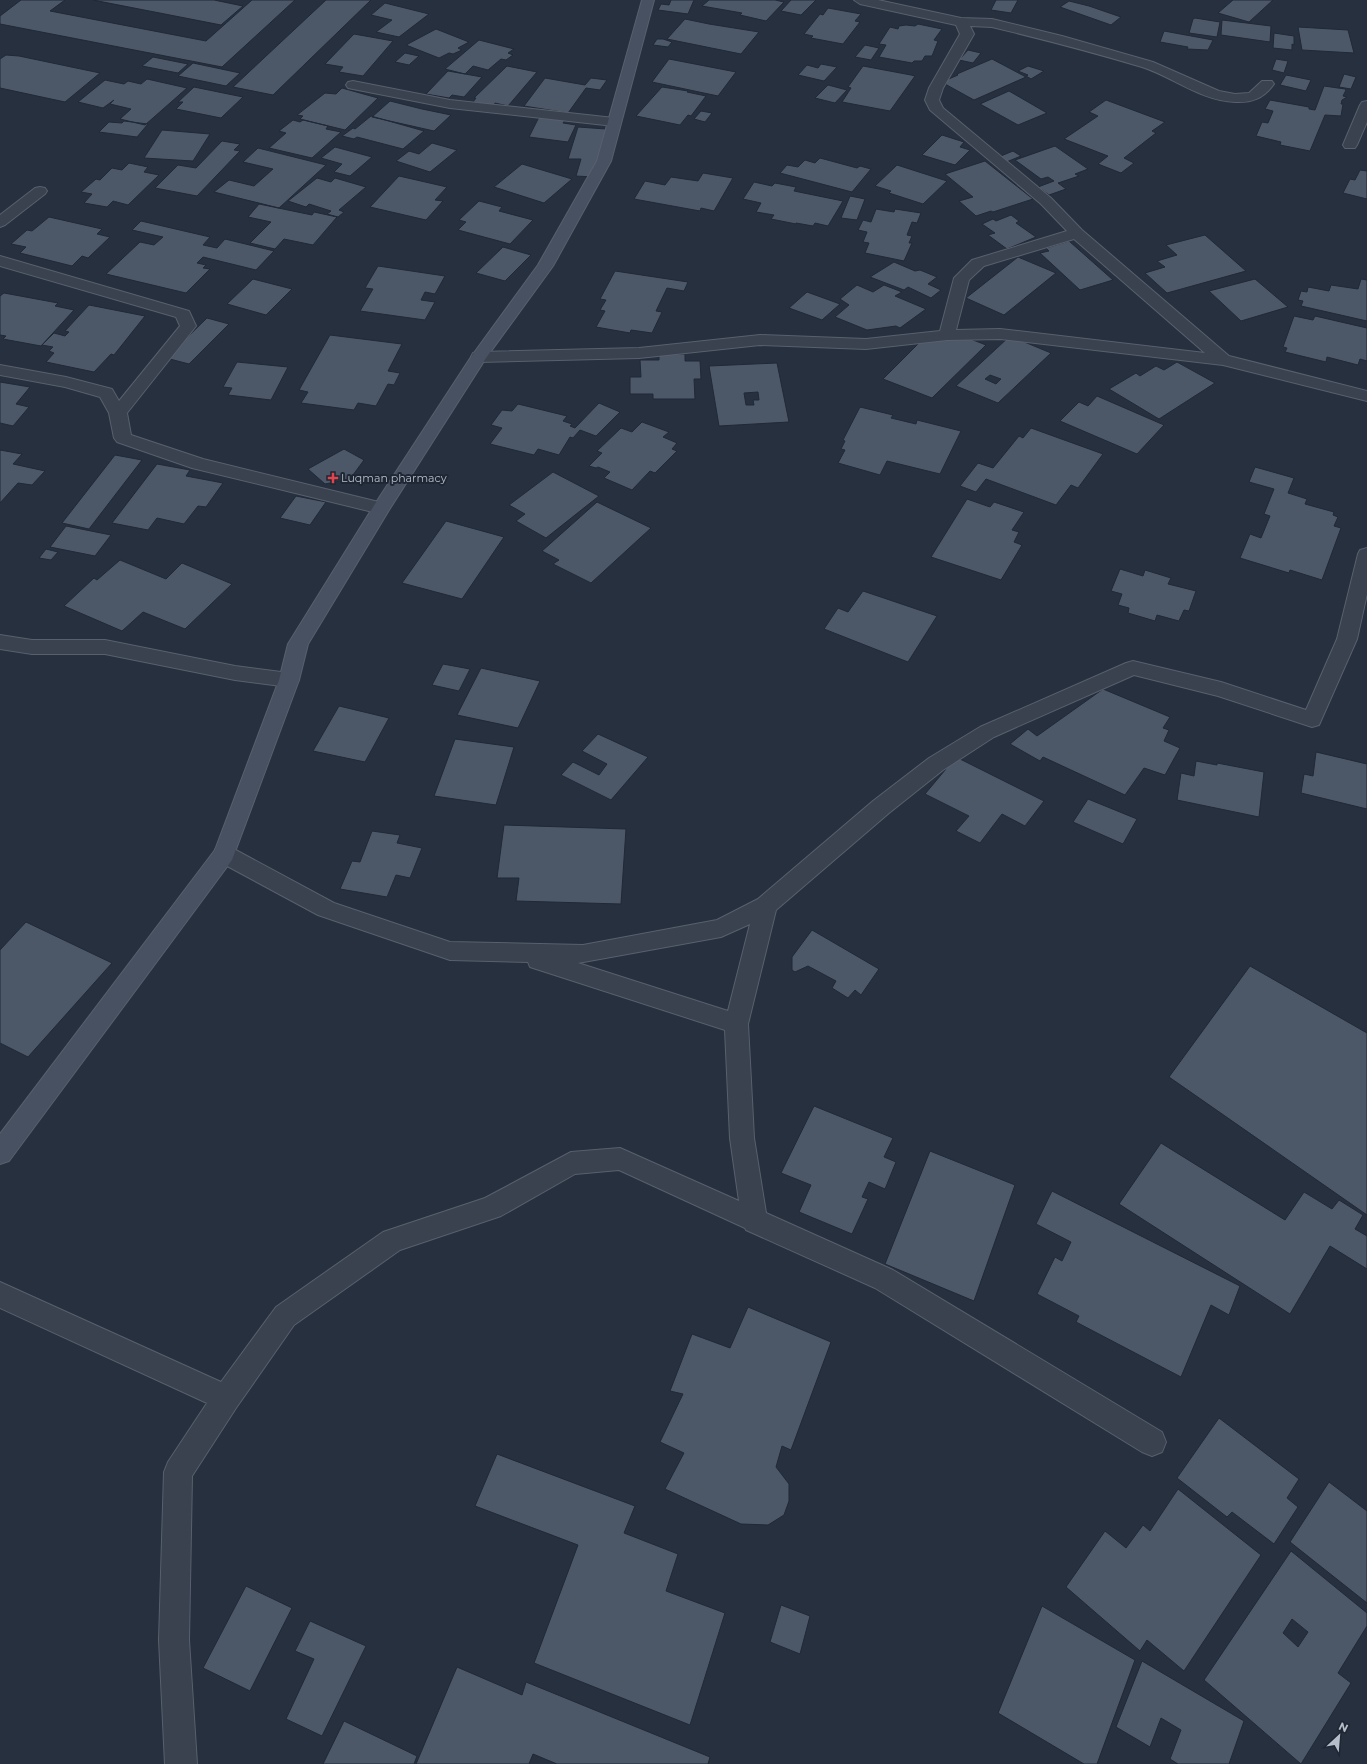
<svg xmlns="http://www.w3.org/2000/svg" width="1367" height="1764" viewBox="0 0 1367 1764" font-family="Montserrat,sans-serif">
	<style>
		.building { fill: #4c5768; stroke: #212936; fill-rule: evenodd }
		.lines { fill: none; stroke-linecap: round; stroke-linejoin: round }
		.street-casing { stroke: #58606d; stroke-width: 2 }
		.secondary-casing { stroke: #58606d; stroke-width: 2 }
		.street { fill: #3a424f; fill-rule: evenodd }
		.secondary { fill: #485162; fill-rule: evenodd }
		.health-dot { fill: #e0444e; stroke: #1f2734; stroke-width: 1.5 }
		.labels { text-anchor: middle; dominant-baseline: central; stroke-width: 4; stroke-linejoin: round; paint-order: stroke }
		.poi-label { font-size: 11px; fill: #b6beca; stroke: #1f2734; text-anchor: start }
	</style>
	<rect width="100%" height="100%" fill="#26303f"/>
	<path class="building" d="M21,0H65L50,11L206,41L252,0H295L222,67L0,24V16Z
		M93,0H214L243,6L221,25Z
		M326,0H371L273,95L233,87Z
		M671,0H694L688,14L658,10L661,4L669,5Z
		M709,0H775L784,2L766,21L740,15L742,13L702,6Z
		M791,0H816L801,15L781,11Z
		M996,0H1018L1011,13L991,10Z
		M1233,0H1273L1249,22L1218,13Z
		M1069,1L1089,6L1121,17L1111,25L1060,7Z
		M385,3L429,14L399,37L376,32L392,20L371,15Z
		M828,8L861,14L855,21L860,22L843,44L811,38L813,36L804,34L820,14L823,15Z
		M1195,18L1220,22L1217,37L1189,33L1193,19Z
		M685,19L709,24L759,32L741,54L667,39Z
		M1222,20L1271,26L1270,42L1221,35Z
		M918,24L942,29L934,40L938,41L932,56H925L922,61H914L912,63L879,57L886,45L879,44L890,27L898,29L899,26L906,25L915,26Z
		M1298,27L1348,30L1354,53L1302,50Z
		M436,29L469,42L458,48L462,50L453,54L449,53L439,58L406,45Z
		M1164,31L1213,40L1208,50L1187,49L1188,47L1160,42Z
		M1274,33L1294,36V45L1292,44V50L1273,48Z
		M354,34L393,41L363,76L339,72L343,67L325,64Z
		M657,39H663L672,42L668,47L653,45Z
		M479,40L514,49L508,53L513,55L506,60L501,59L488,70L473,66L465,74L445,69Z
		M865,45L879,48L871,60L855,57Z
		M968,50L981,53L973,63L959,60Z
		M405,53L419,56L409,65L395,62Z
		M6,55L19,56L100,73L65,102L0,88V59Z
		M153,57L188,64L178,73L142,66Z
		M669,59L736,72L718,96L652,82Z
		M992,59L1026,77L974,100L945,84L947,83L944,81L958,75L957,74Z
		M1276,59L1288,61L1284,73L1272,70Z
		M193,63L240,73L226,86L178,76Z
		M821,64L837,67L824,81L798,75L807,65L818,68Z
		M507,66L537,72L508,106L495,103L493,106L473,102L476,98H474Z
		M863,66L911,75L915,76L890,111L842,102L851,88L848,87Z
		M1028,66L1044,71L1031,79L1026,76L1028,75L1018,71Z
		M448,71L482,77L464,97L452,95L449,98L426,94Z
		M1344,74L1356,77L1351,89L1339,87Z
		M1286,75L1311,80L1306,91L1280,85Z
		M545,78L585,85L591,78L607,80L600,90L586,88L568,113L524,106Z
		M147,79L187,88L145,125L120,119L131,109L110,104L114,100L103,108L78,102L105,80L124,84L128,81L141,84Z
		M828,85L847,90L835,103L815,98Z
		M1324,86L1345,89L1346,90L1343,96L1347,97L1342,100L1341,104H1343L1341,116L1325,115L1310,151L1280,145L1281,142L1256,136L1262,122L1268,123L1273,111L1265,109L1270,100L1309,107V109L1315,110Z
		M194,87L243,97L221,118L176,109L183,102H178Z
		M662,87L688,91L687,92L706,96L691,116L688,115L680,125L636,116Z
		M342,88L378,98L345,130L300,119L303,116L297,115L325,93L336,94Z
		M1009,91L1047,113L1018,125L980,104Z
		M1106,100L1165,122L1152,131L1156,133L1124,158L1134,163L1121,173L1098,164L1108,156L1064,139L1098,116L1089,112Z
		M390,101L422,109L451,115L434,131L372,117Z
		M701,111L712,113L705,122L694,119Z
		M371,116L424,131L403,149L357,137L354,139L342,136L353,128L355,129Z
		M539,117L565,120L563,123L576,125L568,142L529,137Z
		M293,120L300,122L303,120L328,126L326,129L341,132L312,158L269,148L286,133L279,131Z
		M124,121L148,124L137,137L99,132L109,122L122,123Z
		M578,127L606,129L593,177L576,176L581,159H568Z
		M162,130L210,134L193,161L144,158Z
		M942,135L964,142L960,147L970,150L955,165L922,155Z
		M222,141L240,144L234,150L240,151L197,196L155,188L178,165L196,168Z
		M432,143L457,150L430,172L396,161L409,151L419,154Z
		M1055,146L1088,169L1075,174L1079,176L1058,183L1066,189L1049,195L1038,187L1054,181L1048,177L1041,179L1015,160Z
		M335,147L372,157L350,176L334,172L342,164L321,158Z
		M258,148L326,165L279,208L214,192L229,180L254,186L273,169L243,162Z
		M1013,151L1021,156L1004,163L996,158Z
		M820,158L857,168L860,166L871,169L852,192L780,173L787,165L798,167L805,160L815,163Z
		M985,161L1033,199L993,212L991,211L976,216L959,201L973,197L945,174Z
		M129,163L148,167L144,172L159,175L128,205L113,201L107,207L84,203L92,194L81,192L96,179L100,180L112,168L122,170Z
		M522,164L572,179L544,203L494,187Z
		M897,165L947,181L923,204L889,193L891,191L875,186Z
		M1360,170L1367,171V199L1343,193L1350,179L1355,180Z
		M703,173L733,178L714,211L701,208L700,211L634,199L645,181L665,185L671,177L698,181Z
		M399,176L447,187L435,200L443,201L426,220L370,207Z
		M317,178L331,182L335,178L366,187L339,210L344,212L338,217L327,214L331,211L309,204L306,207L288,201Z
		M754,182L772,186L775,183L796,187L794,191L843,201L828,226L815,223L813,226L796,223V224L771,219L774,215L756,212L761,203L743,199Z
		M850,196L865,199L857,220L841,218Z
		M479,201L502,207L499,211L533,220L510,244L458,230L466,222L459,220Z
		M259,204L312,215L314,212L337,217L313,245L284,239L275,249L250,243L271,222L248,217Z
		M876,209L894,212L895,209L921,213L917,223L912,222L907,235L912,236L909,243H912L904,261L865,253L869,243L863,242L867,232L858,230L863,220L871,222Z
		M1011,215L1019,221L1016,223L1036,237L1007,249L988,235L995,233L982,224L993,219L996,221Z
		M49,217L102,229L97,234L110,237L88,258L82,256L72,266L20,253L26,247L11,244L27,230L32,231Z
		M141,221L210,237L203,245L217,248L225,239L274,251L256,270L203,257L197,263L206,265L203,268L210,269L186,293L106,274L140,242L154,245L163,237L132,230Z
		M1205,235L1246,271L1167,293L1145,273L1165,267L1157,261L1177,255L1166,245Z
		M1069,241L1113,280L1080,290L1040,253L1049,251L1046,248Z
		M503,247L531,255L505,281L476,273Z
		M1018,257L1056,273L1004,315L966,298Z
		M894,262L915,271L920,270L937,277L928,284L941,290L931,298L908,287L904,290L870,277Z
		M378,266L445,276L435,294L425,292L421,300L435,302L425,320L360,311L373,289L365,288Z
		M615,271L688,282L684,291L667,288L656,311L662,312L652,333L631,330L630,333L596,327L605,311L600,310L606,300L600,299Z
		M253,279L292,289L266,315L227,304Z
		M1255,279L1288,307L1241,321L1209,291Z
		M1361,279L1367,280V321L1301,306L1303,301L1298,300L1301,291L1307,292L1308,287L1329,291L1331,285L1358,289Z
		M857,285L873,292L884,285L902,292L895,296L926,309L900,328L896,326L867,330L835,317L849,305L840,299Z
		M807,292L840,304L822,320L789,308Z
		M4,293L58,303L55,306L74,310L41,346L3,339L6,336L0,335V296Z
		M89,305L145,316L114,355L111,354L94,372L46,362L54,353L49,351L53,347L42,345L54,333L65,336L69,332L65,331Z
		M1294,316L1313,320L1315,316L1367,328V361L1360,359L1358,365L1327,357L1326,362L1285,352L1287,348L1283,347Z
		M207,318L229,324L189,364L166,358Z
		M330,335L402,344L388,371L400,373L394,385L388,384L376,406L358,403L354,410L301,403L308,392L299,390Z
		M1010,336L1051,353L998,403L956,386ZM990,375L1001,379L996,384L985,379Z
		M968,338L986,345L932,398L883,379L921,341Z
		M659,354H685V361H700L701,379H694L695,399H653V394H630V377H641L640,360H659Z
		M237,362L288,367L271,400L228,395L232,388L223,387Z
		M1177,362L1215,383L1159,419L1109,389L1136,373L1140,376L1156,366L1164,370Z
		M777,363L789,422L719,426L709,366ZM758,392L759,400H753L754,405H746L744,393Z
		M0,382L30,387L16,404L29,407L13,426L0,423Z
		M1097,396L1164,425L1137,454L1060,421L1079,402L1088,406Z
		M599,403L620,412L596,436L580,430L573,438L570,437L559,455L538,449L534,455L490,444L502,428L491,425L502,410L512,411L518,404L567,416L563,421L572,424L570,426L575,428Z
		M860,407L893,415L891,418L916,424L917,420L961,431L940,474L887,461L880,475L838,463L845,450L841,449L845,441L843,440Z
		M642,422L669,432L663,437L677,443L672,449L677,451L655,473L650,471L632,490L604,478L610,472L598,467L596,468L589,466L602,453L597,451L621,428L632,432Z
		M1031,428L1103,454L1078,488L1071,485L1056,505L986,479L976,492L960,486L978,463L993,468L1019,436L1023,438Z
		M344,449L364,460L350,479L325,484L308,469Z
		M0,450L22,454L13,464L45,471L32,485L18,483L0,503Z
		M115,455L142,460L89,529L62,523Z
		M157,464L190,470L186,476L223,483L206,507L198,506L184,524L157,518L148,530L112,523Z
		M1255,467L1294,478L1288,493L1307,499L1305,504L1334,512L1333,515L1338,517L1334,526L1341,528L1322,580L1290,570L1289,573L1240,558L1250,534L1261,538L1270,516L1264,514L1274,489L1249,482Z
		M553,472L599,496L546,538L516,521L525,514L509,505Z
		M296,496L326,502L310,525L280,518Z
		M967,499L990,507L994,502L1024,512L1012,530L1019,532L1014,542L1022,545L1001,580L931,557Z
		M597,502L651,528L591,583L553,564L559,560L542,551Z
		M446,521L504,537L462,599L402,583Z
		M66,526L111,535L95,556L50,547Z
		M46,549L58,552L51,560L39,558Z
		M120,560L166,579L182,563L232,584L185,629L143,612L122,631L64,606L94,578L97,580Z
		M1120,569L1143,576L1145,570L1171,578L1168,584L1196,591L1189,611L1184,610L1179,621L1157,615L1155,621L1128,613L1129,608L1118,605L1122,594L1111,591Z
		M863,591L937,616L908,662L824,629L838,608L848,612Z
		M443,664L470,669L459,691L432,685Z
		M481,668L540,681L518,728L457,715Z
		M1103,689L1170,717L1163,728L1169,730L1164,741L1180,748L1165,775L1144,768L1125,795L1043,757L1040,761L1010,744L1028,729L1037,736Z
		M339,706L389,718L365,762L313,751Z
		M598,734L648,757L611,800L561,775L573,762L599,775L607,764L582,751Z
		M455,739L514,747L496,805L434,796Z
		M1316,752L1367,764V809L1301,793L1304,774L1313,776Z
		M956,757L1044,801L1025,826L1002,814L980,843L956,831L969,816L925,794Z
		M1196,761L1217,765V763L1264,772L1259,817L1177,800L1181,773L1194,776Z
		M1088,799L1137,819L1123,844L1073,822Z
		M504,825L626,829L621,904L516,901L519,878H497Z
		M372,831L400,835L397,843L422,848L410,878L396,875L387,897L340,889L352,861L360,862Z
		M26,922L112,963L28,1057L0,1043V950Z
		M812,930L879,969L861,995L855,990L848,998L832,988L836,981L808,966L795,972L792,970V957Z
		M1250,966L1367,1033V1215L1169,1077Z
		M814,1106L893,1138L884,1157L896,1162L885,1189L869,1182L862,1197L868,1199L852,1234L799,1212L811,1185L781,1173Z
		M1161,1143L1285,1220L1304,1192L1332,1209L1339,1200L1363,1215L1355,1229L1367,1236V1269L1330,1246L1290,1314L1119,1204Z
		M930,1151L1015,1185L974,1301L885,1264Z
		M1052,1191L1240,1286L1229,1315L1211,1305L1181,1377L1076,1322L1079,1316L1037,1294L1055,1257L1062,1261L1071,1242L1036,1224Z
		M748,1307L831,1342L791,1450L782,1446L776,1467L789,1484V1501L784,1515L768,1525L741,1524L665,1489L684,1453L660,1442L683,1394L670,1391L692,1334L730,1348Z
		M1219,1418L1299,1479L1287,1498L1298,1507L1274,1544L1232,1512L1227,1517L1177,1478Z
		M497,1454L635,1506L624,1533L678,1554L666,1591L725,1613L690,1725L534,1663L578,1545L475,1506Z
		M1329,1482L1367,1511V1603L1290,1542Z
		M1178,1489L1261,1555L1184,1671L1147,1640L1140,1651L1066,1587L1105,1531L1126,1548L1143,1525L1150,1531Z
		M1291,1551L1367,1613V1626L1338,1673L1351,1683L1301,1764L1204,1680ZM1292,1619L1308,1632L1298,1647L1283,1633Z
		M246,1586L292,1608L250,1691L203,1668Z
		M781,1605L810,1616L800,1654L770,1642Z
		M1042,1606L1135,1660L1097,1764H1084L998,1713Z
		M310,1621L366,1646L322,1736L286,1719L314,1659L295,1651Z
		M1142,1661L1244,1721L1229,1764H1178L1170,1759L1181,1730L1161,1718L1150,1747L1116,1727Z
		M457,1667L522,1695L526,1682L710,1757L708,1764H557L533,1754L529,1764H416Z
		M344,1721L417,1756L414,1764H323Z"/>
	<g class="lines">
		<defs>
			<path id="street" d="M854,0H878L961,18L992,19L1062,36L1153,62L1219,91L1235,94L1249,93L1262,81H1272L1274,84C1264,98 1252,103 1235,102C1201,101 1173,77 1142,67C1092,52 1042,39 992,27L970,26L974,34L943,88L939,100L943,108L1051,198L1082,230L1229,356L1367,391V401L1223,365L1000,339L947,340L866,349L760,345L639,358L479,362L473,361L471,357L473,353L479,352L639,348L760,335L866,339L940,331L954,278L972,260L1067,231L1041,204L930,110L925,100L929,88L960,34L956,25L860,4ZM1074,239L1205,353L1000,329L956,330L969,280L984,266Z
				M353,81L450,100L614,118L619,119L621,122L619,125L614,126L450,108L348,88L346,85L348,82Z
				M1367,101V122L1357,145L1355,148H1345L1343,145L1360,105L1362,102Z
				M40,187L45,188L47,191L45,194L5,225L0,227V215L35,188Z
				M0,256L189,311L196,326L127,413L131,435L203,459L387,504L390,508L387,512L381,514L192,468L117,442L114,438L109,413L100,397L65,387L0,375V365L66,377L112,389L119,401L180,326L176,317L0,266Z
				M1367,548V594L1357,639L1319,725L1312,727L1218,696L1134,675L994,737L943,770L889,813L776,910L748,1024L754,1138L766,1213L893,1270L1162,1432L1166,1442L1162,1452L1152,1456L1142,1452L875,1288L746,1230L745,1228L619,1170L575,1174L501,1216L400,1250L294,1325L236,1408L192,1476L189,1640L197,1764H165L159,1640L164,1472L168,1462L207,1403L0,1308V1282L221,1382L276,1307L383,1232L485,1198L571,1152L620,1148L739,1201L730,1138L725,1030L530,967L528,962L450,960L318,915L216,860L213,854L216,848L224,845L232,848L334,903L450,942L583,945L717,920L758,899L873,801L929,758L980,727L1126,663L1133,661L1221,682L1306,710L1337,639L1358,554L1360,550ZM750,924L728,1011L578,963L721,937Z
				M0,635L32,640H105L235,666L289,673L296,675L299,680L296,685L289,687L235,680L105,654H32L0,649Z"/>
			<path id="secondary" d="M642,0H654L611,161L553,266L486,358L389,510L308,644L299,680L232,860L9,1161L0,1164V1134L215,850L279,680L288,644L375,504L471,357L538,265L597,161Z"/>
		</defs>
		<use href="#street" class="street-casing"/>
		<use href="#secondary" class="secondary-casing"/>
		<use href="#street" class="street"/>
		<use href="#secondary" class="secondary"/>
	</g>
	<path class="health-dot" d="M331 472h4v4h4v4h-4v4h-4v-4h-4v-4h4z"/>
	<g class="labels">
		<g class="poi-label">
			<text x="341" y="478">Luqman pharmacy</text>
		</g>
	</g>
	<g transform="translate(1339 1736) rotate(26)" stroke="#1f2734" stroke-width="3" paint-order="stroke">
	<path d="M0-3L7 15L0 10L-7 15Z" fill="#b6beca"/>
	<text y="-6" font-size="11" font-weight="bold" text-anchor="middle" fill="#b6beca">N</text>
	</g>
</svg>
